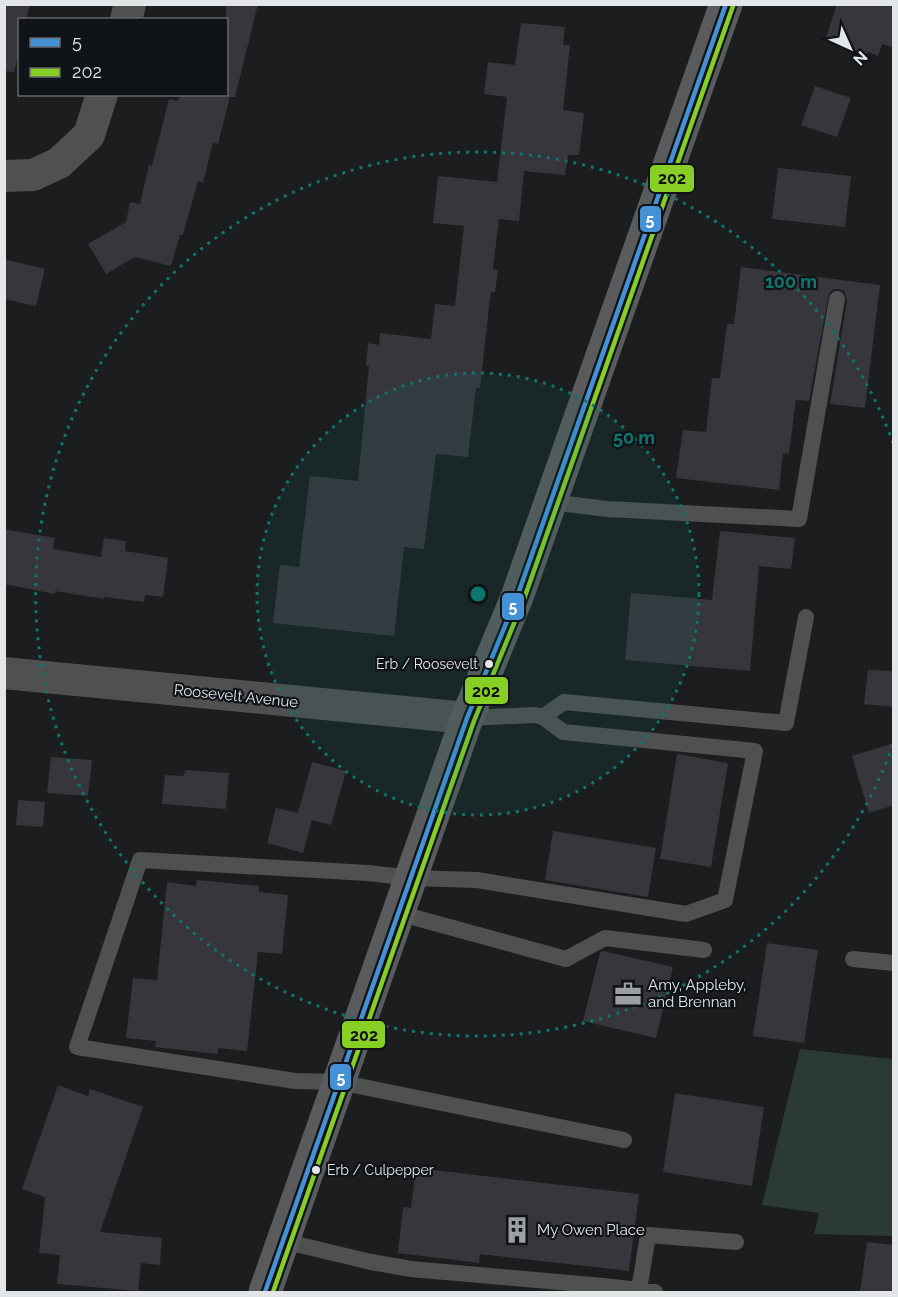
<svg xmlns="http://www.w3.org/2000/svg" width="898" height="1297" viewBox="0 0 898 1297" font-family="Raleway,sans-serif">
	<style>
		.green { fill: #2b3a32 }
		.building { fill: #37363c }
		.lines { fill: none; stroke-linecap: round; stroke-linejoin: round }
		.service { stroke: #4f5050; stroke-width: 16 }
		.minor { stroke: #4f5050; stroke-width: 32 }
		.secondary { stroke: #5a5b5c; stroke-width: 33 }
		.bus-1-casing { stroke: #101318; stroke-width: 9 }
		.bus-2-casing { stroke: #101318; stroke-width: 9 }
		.bus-1 { stroke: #4491d5; stroke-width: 4.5 }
		.bus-2 { stroke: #87cf25; stroke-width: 4.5 }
		.ring { fill: none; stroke: #0f766e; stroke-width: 3; stroke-dasharray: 3 6 }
		.bus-dot { fill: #e3e6e9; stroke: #101318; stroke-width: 2 }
		.labels { text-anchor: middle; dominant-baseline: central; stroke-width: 4.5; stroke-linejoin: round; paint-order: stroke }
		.bus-label { font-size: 14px; fill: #e3e6e9; stroke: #101318; text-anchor: end }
		.street-label { font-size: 15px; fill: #e3e6e9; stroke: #101318 }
		.poi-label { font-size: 15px; fill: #e3e6e9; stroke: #101318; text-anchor: start }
		.centre { fill: #0f766e; stroke: #101318; stroke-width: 3 }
		.ring-label { font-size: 18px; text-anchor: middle; font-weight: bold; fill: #0f766e; stroke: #101318; stroke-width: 4.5; stroke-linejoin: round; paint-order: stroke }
		.line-badge { stroke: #101318; stroke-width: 2 }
		.badge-label { font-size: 16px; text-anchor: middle; font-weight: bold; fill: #fff }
		.pale-badge-label { font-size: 16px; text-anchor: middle; font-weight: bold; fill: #111 }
	</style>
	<rect width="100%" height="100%" fill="#1b1d1f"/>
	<path class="green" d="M800,1049L893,1059V1236L814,1234L819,1213L762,1205Z"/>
	<path class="building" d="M4,4H30L26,20H20V48L14,72L4,71Z
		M226,4H258L235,97H230L218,144L213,142L203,183L198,181L183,235H180L171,266L135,257L106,274L88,244L126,222L130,202L140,204L149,165L152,166L169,99L178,101L180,94H226Z
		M837,4H894V48L882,44L878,56L868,52L867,55L825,41Z
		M521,23L565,27L563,45H570L563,110L584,113L579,155H568L565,175L524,171L519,221L499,219L493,269L498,270L495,292H491L490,298L480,388H476L468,457L436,454L424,549L404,547L394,636L273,623L280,565L299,567L310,476L358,481L369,366H366L368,343L379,345L380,333L431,339L435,304L455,306L464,226L433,223L438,176L497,182L507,97L484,94L488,62L515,65Z
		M815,86L851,98L837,137L801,125Z
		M778,168L851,176L845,227L772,219Z
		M4,259L45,269L36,306L4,299Z
		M741,267L880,285L865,408L830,404L847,300L844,291L839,289H834L829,293L809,401L796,400L789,454L783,453L779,490L676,478L683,430L706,432L712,378H720L727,324H734Z
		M4,529L55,538L53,549L101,557L104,538L126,541L125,551L168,558L163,597L145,595L144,602L104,597V599L55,591V594L4,584Z
		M720,531L795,538L791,569L759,566L750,671L625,660L631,593L712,600Z
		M868,670L894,671V707L864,704Z
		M894,743V805L869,813L852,756Z
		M677,754L728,763L711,867L660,859Z
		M51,757L92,760L88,796L47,793Z
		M312,762L346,771L331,825L312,820L303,853L267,843L276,808L298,813Z
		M185,770L229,773L226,809L162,804L165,775L184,776Z
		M18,800L45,802L43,827L16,825Z
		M553,831L656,848L648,897L545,880Z
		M197,880L259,886V892L288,895L282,954L258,952L247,1051L218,1048V1054L155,1047L156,1041L126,1038L133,978L157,980L167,882L196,886Z
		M767,943L818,950L804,1043L753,1036Z
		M603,951L673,967L656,1038L583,1021L600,953Z
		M58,1085L88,1096L90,1089L143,1107L100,1232L162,1238L160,1265L141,1263L138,1291L57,1284L60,1255L39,1253L45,1197L22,1189Z
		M675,1093L764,1107L752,1186L663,1172Z
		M416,1168L639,1194L629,1271L480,1254L479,1263L398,1253L403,1207L411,1208Z
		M867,1242L894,1245V1293H860Z"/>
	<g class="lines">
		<path class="service" d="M550,502L607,509L799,519L837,299
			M543,717L564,702L786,723L806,617
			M467,718L535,715L543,717L563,732L755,751L725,900L686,914L477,880L411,878L368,873L140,860L77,1047L295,1081L339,1082L624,1140
			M398,913L566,959L605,938L704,950
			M853,959L894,963
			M283,1241L371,1262L411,1269L604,1286L655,1292
			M639,1290L648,1235L736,1242"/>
		<path class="minor" d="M126,20L130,4
			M4,176L33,175L59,163L89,135L102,94
			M4,673L467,718"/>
		<path class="secondary" d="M265,1292L467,718L517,597L726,4"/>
		<defs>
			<path id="bus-1" d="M265,1292L467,718L517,597L726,4"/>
			<path id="bus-2" d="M273,1292L474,721L524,599L733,6"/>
		</defs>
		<use href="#bus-1" class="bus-1-casing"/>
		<use href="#bus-2" class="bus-2-casing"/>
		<use href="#bus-1" class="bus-1"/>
		<use href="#bus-2" class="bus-2"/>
	</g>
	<circle cx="478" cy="594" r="221" fill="#0f766e" fill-opacity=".12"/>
	<g class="ring">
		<circle cx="478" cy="594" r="221"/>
		<path d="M893 745A442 442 0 1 1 893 443"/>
	</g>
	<defs>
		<symbol id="office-bare" viewBox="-9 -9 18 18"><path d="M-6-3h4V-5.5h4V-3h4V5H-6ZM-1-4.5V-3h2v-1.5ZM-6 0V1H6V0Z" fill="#9da0a2" stroke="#101318" stroke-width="2.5" paint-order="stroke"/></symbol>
		<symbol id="building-bare" viewBox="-9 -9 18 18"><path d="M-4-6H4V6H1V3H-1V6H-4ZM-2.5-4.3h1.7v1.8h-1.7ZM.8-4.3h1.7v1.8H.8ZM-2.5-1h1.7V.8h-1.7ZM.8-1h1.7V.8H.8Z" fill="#9da0a2" stroke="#101318" stroke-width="2.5" paint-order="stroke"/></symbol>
	</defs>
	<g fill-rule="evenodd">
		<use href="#office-bare" x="609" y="975" width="38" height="38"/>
		<use href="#building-bare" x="498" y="1211" width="38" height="38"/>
	</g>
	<g class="bus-dot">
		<circle cx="489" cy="664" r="5"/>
		<circle cx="316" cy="1170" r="5"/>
	</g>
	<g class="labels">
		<g class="bus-label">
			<text x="478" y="664">Erb / Roosevelt</text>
			<text x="327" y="1170" text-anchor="start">Erb / Culpepper</text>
		</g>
		<g class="street-label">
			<text transform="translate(236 696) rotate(6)">Roosevelt Avenue</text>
		</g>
		<g class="poi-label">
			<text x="648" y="985">Amy, Appleby,<tspan x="648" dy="17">and Brennan</tspan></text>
			<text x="537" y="1230">My Owen Place</text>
		</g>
	</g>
	<circle cx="478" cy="594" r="9" class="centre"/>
	<g class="ring-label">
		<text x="791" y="288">100 m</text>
		<text x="634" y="444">50 m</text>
	</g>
	<g class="line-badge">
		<rect x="649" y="164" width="46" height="29" rx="6" fill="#87cf25"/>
		<rect x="639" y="205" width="23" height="28" rx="6" fill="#4491d5"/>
		<rect x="501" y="592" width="24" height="29" rx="6" fill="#4491d5"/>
		<rect x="464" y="676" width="45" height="29" rx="6" fill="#87cf25"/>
		<rect x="341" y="1020" width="45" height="29" rx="6" fill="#87cf25"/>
		<rect x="329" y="1063" width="23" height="28" rx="6" fill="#4491d5"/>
	</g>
	<g class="badge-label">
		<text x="650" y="225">5</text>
		<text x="513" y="612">5</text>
		<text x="341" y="1083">5</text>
	</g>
	<g class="pale-badge-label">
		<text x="672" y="184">202</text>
		<text x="486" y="697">202</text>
		<text x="364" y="1041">202</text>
	</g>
	<rect width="898" height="1297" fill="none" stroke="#e3e6e9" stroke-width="12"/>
	<rect x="18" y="18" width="210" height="78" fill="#101318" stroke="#64676c" stroke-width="1.5"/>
	<rect x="30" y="38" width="30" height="9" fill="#4491d5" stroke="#64676c" stroke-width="1.5"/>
	<text x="72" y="48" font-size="18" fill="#e3e6e9">5</text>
	<rect x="30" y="68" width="30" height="9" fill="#87cf25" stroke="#64676c" stroke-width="1.5"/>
	<text x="72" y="78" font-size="18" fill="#e3e6e9">202</text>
	<g transform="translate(850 48) rotate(135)" stroke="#101318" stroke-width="4.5" paint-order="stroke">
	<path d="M0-4.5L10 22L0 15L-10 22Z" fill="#e3e6e9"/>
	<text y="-9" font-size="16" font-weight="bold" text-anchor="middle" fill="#e3e6e9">N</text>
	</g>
</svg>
